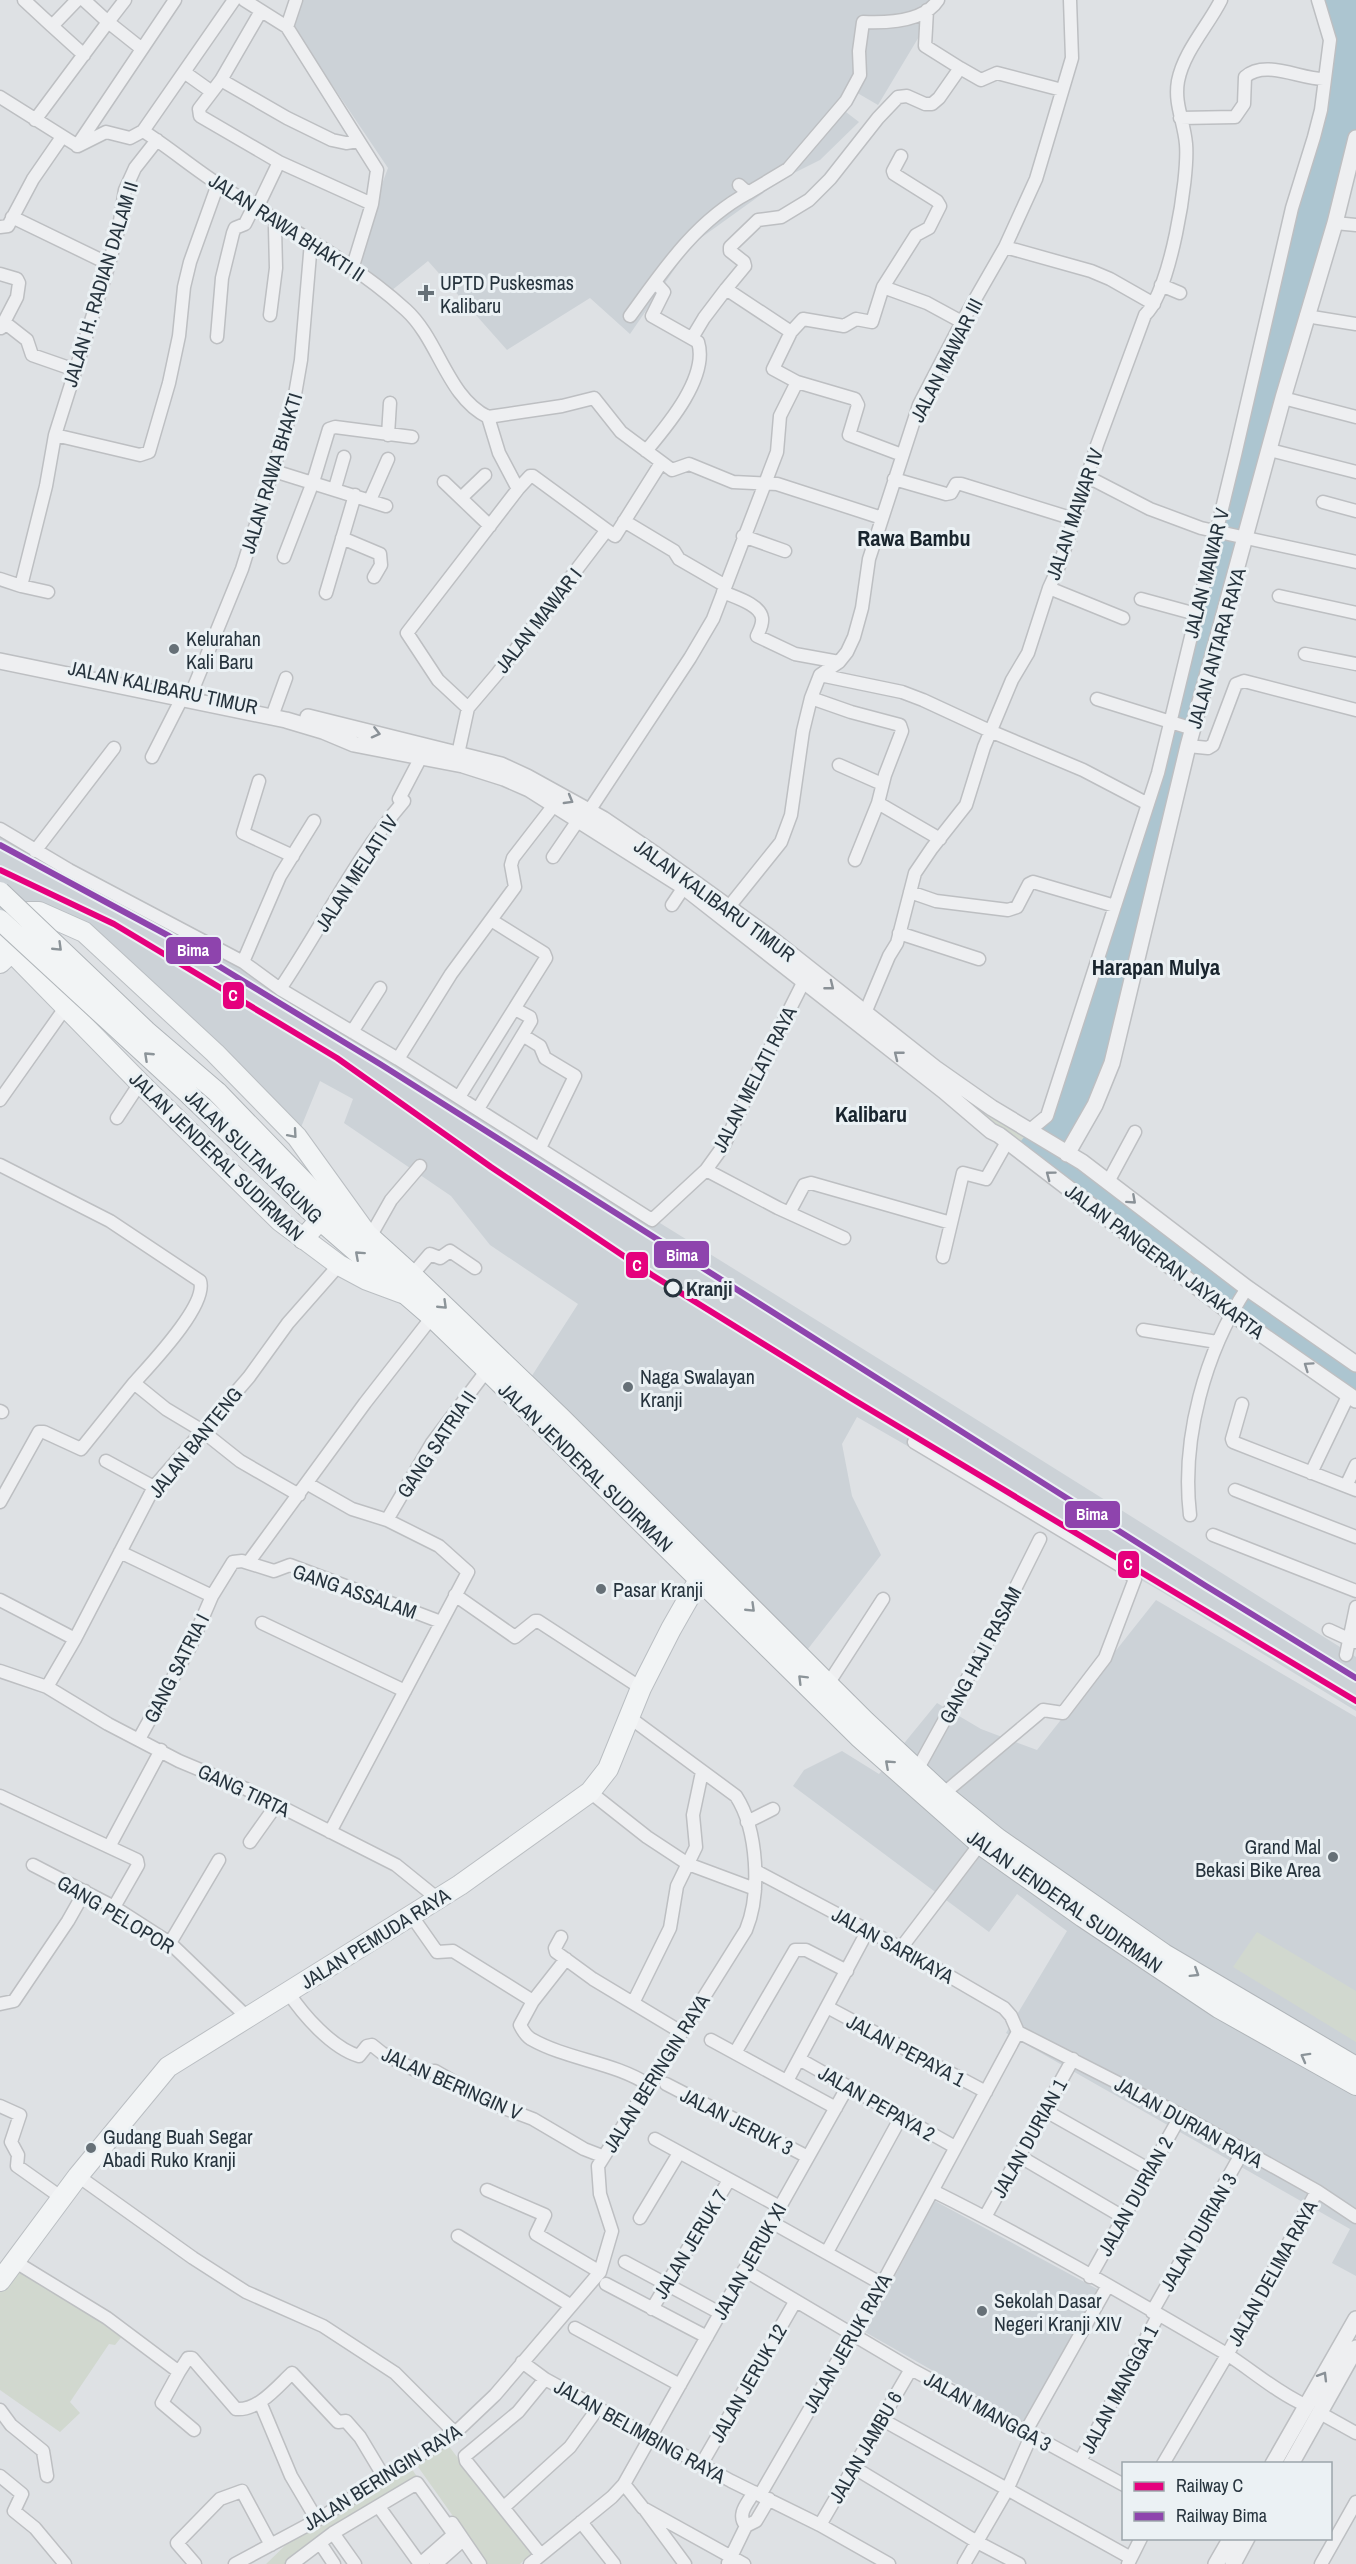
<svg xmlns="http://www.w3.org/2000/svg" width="1356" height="2564" viewBox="0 0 1356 2564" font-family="'Archivo Narrow',sans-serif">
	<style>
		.built { fill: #ccd2d7 }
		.green { fill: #d1d8cf }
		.water { fill: #acc5d0 }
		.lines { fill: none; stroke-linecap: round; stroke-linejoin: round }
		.minor-casing { stroke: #bdbfc2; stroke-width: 15 }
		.tertiary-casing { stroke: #bdbfc2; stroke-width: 18 }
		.primary-casing { stroke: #babec2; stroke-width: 22 }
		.trunk-casing { stroke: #b0b5b9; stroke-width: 22 }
		.minor { stroke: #eeeff1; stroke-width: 12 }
		.tertiary { stroke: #eeeff1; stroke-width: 15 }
		.primary { stroke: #f2f4f5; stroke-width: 20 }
		.trunk { stroke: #f2f4f5; stroke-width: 20 }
		.trunk-bridge-casing { stroke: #b0b5b9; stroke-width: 22; stroke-linecap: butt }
		.trunk-bridge { stroke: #f2f4f5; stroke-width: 20 }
		.rail-1-casing { stroke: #ebf1f4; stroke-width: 10 }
		.rail-2-casing { stroke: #ebf1f4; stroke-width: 10 }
		.rail-1 { stroke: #e5007d; stroke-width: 6 }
		.rail-2 { stroke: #8e44ad; stroke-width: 6 }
		.oneway { stroke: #8a9197 }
		.oneway2 { stroke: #8c9499 }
		.poi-dot { fill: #667077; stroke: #ebf1f4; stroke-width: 2 }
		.stop-dot { fill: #ebf1f4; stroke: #26333d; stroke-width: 3 }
		.labels { text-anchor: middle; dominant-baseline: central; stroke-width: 6; stroke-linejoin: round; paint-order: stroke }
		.street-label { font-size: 20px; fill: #26333d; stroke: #ebf1f4 }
		.poi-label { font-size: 20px; fill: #26333d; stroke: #ebf1f4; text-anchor: start }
		.stop-label { font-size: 20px; font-weight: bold; fill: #26333d; stroke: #ebf1f4; text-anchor: start }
		.quarter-label { font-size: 22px; font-weight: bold; fill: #18242d; stroke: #ebf1f4 }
		.line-badge { stroke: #ebf1f4; stroke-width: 2 }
		.badge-label { font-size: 16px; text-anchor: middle; font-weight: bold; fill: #fff }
	</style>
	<rect width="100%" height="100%" fill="#dee1e4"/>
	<path class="built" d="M290,0H941L878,105L854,91L842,109L859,122L820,160L784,178L691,245L630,334L590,298L507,350L428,261L391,291L355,257L388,168L285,15Z
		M0,837L153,917L478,1110L958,1408L1356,1657V1711L1162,1592L857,1417L842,1444L852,1496L881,1555L797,1663L526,1385L578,1304L490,1245L451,1196L344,1123L353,1099L320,1081L297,1137L55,918L0,925Z
		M1156,1600L1356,1717V2276L1332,2263L1350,2229L1006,2033L1067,1931L1017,1894L989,1932L793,1786L804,1770L842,1751L879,1774L937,1703L981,1729L1037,1750Z
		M935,2201L1099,2290L1023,2422L865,2332Z"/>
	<path class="green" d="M984,1109L1030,1130L1015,1148L981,1113Z
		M1257,1932L1356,1991V2042L1233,1967Z
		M16,2266L124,2334L115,2345L109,2344L70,2402L80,2413L60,2432L0,2390V2288Z
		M448,2445L531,2554L520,2564H487L416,2464Z
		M409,2465L418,2478L288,2564H266L295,2536Z"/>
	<path class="water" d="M1318,0H1356V138L1283,398L1112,1063L1067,1153L1356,1364V1400L1015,1148L1030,1130L1047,1116L1148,804L1304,166L1330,40Z"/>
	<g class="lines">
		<defs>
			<path id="minor" d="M24,0L52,26L77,0
				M125,0L108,22L142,49
				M244,0L287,27L377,170L372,204L353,266
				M927,10L925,46L960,68
				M261,11L221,80L199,109L200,116L279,162L372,204
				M52,26L84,55
				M287,27L296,0
				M184,72L212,92
				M221,80L287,118L332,140L346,143L358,141
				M0,97L78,146L106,132L130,138L143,131L234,0
				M1180,118L1235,117L1244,104L1245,77C1265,59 1300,79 1323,79
				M35,120L108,22L84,0
				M143,131C170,148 194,169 221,186C284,226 351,260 406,310C439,340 447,397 488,417
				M77,146L175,0
				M739,185L748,193L788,169L846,101L860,75L859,51L863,22C886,23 924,22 938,0
				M257,208L279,162
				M12,217L109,264
				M1335,223L1356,225
				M0,227L8,226L33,179L62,137
				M1005,247L1091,271L1110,279L1154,304
				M0,274L17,279L19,283L17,297L1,328
				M1161,285L1180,293
				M883,287L916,235L929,228L940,206L937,201L894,174L893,171L901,156
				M270,315L276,268L275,228L277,221
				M630,316C664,269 696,221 748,193
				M1306,316L1356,324
				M4,322L27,340L32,355L75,370
				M791,332L803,319L844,326L856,319L872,322L883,287L927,303L962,322
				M217,337L222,278L233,233L235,228L245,224L254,206
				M692,338L704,318L726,289
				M797,382L855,399L858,405L849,435L902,455
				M1283,398L1356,417
				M488,417L562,406L594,398L621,432L672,470L689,464L733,482L777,484L882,518
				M55,435L140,455L149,452L169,383L179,336L184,287L190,262L218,184
				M388,435L390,403
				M1270,450L1356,472
				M646,451C667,426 709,377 698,342L652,316L664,292L655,282
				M274,471L386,506
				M1088,477L1150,509L1201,528L1356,562
				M894,479L946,494L951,493L956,484H961L1074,519
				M444,482L490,526
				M335,488L344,457
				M518,489L530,476H533L615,536L661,463
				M461,498L485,475
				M370,500L388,459
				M1323,502L1356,511
				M624,521L674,551L679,559L724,585
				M743,536L785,551
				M342,538L380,554L381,565L374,577
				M284,557L313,482L329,429L335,427L412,437
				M0,579L21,586L46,486L55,435L109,264L119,227L125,190L135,168L157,140
				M21,586L48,592
				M1049,588L1123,618
				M723,592C734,597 760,604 762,618C763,625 759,631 757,636L795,654L839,662
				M326,593L355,495
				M1279,596L1356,613
				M1141,599L1196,614
				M1305,654L1356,664
				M820,675L902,692L923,700L990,731L1083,770L1148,804
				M191,694L242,569L293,406L301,360L311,242
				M811,698L851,712L900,725L902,731L885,775L878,803L940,839
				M1097,699L1193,729
				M468,708L497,674L606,531
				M274,711L286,678
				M1188,746L1208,748L1213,745L1236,684L1244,681L1356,710
				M458,754L468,708L438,680L407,633L518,489L499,453L488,417
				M152,757L181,700
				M839,765L882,784
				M259,781L243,833L293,856
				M589,811L690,658L713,619L777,452L780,416L797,382L773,369L791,332L726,289L745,266L744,262L730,251V247L758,220L781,217L809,200L830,179L878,118L898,97L907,96L925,104H932L939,98L960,68L981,80L997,73L1062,90
				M0,829L69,870L243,962L280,989L398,1059L652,1220L706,1170L724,1145L758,1072L804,981
				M35,851L114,748
				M553,857L579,819
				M855,860L878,803
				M910,892L936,901L1008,910L1017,907L1029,884L1033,882L1115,906
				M672,905L684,887
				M728,908L781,842L791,815L803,731L811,698L820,675L839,662L847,652L854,637L862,608L869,559L919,405L962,322L1005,247L1036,179L1072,58L1070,0
				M899,933L979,959
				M243,962L280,876L314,821
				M280,989C322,927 355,858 404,801L399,799L421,757
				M865,1013L889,956L897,943L915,873L932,848L966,805L984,747L1012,680L1028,653L1049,588L1060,564L1097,445L1145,315C1170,292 1189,178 1186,144C1184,121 1174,104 1178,81C1184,51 1208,26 1221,0
				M352,1032L380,988
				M524,1036L540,1046L545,1058L575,1076L540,1148
				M398,1059L451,974L515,887L511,865L513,858L554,805
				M459,1097L546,958L544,953L491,920
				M0,1100L65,1008
				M478,1109L531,1021L530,1017L515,1009
				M117,1118L140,1083
				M1030,1130L1047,1116L1158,773L1235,455L1292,208L1314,137L1321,110L1330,40L1318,0
				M0,1165L110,1221L200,1281C208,1305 150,1365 134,1383L166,1409L201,1430L240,1461L299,1495
				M706,1170L778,1208L844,1238
				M1108,1182L1135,1132
				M789,1213L804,1185L811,1183L951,1223
				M370,1237L391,1200L420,1166
				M943,1257L963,1173L986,1179L1007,1142
				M412,1275L430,1254L440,1258L450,1251L475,1268
				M1143,1330L1217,1342
				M1242,1404L1232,1439L1233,1442L1356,1490
				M0,1411L2,1412
				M914,1442L1121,1566L1135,1579L1105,1658L1063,1713L1043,1710L943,1794
				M106,1461L154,1487
				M1311,1473L1349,1394
				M308,1484L352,1509L387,1520L439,1546L468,1572L330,1832
				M1346,1486L1356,1465
				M1235,1490L1356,1537
				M0,1502L39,1432H44L81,1449L134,1383
				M1190,1515C1181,1439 1205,1352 1247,1288
				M387,1520L432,1443L487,1370
				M1213,1535L1356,1591
				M120,1552L212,1596L233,1562L242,1561L274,1571L290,1565L441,1622
				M248,1563L365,1403L432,1317
				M455,1595L515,1637L535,1621H538L641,1688
				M0,1600L75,1639
				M262,1623L405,1691
				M1329,1630L1355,1642
				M1346,1655L1356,1607
				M0,1671L47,1687L75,1639L154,1487L249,1377L288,1323L339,1265
				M828,1684L883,1599
				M47,1687L108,1724L179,1761L246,1789L396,1865L438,1899
				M139,1739L190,1647L212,1596
				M917,1770L999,1621L1040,1539
				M590,1792L647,1837L688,1864L755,1889
				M0,1796L137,1860L138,1865L114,1907
				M747,1822L773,1809
				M250,1842L277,1804
				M109,1847L161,1750
				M33,1865L114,1907L170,1943L247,2017
				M756,1871L901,1948L1004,2008L1011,2016L1018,2032
				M411,1915L437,1952L453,1951L533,2001
				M561,1937L555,1948L556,1952L593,1979L681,2032
				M170,1943L219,1860
				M901,1948L980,1844
				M566,1959L533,2001L520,2025C523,2031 526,2036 531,2039C568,2060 614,2062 649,2085
				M288,1992C303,2015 332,2048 359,2056L367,2046L372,2045L382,2053L419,2072L435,2071L491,2103L533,2119L584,2149L602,2156
				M633,2003L670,1928L677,1886L696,1847L693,1815L702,1772
				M0,2004L14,2001L68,1921L85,1891
				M827,2007L986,2092
				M1018,2032L1181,2115L1317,2191L1356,2217
				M711,2040L836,2108
				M735,2053L795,1950H806L847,1971
				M799,2059L955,2147
				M787,2081L868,1930
				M666,2084L808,2157
				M0,2106L20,2115L11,2142L18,2155L17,2166L62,2198
				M1044,2110L1150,2170
				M655,2139L780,2207
				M1019,2156L1123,2217
				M78,2176L193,2258L246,2292L323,2326L395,2373L455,2433
				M487,2190L545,2215L536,2234L600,2272
				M933,2191C1032,2240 1129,2297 1225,2353C1252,2370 1276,2392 1305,2405
				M985,2217L1073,2059
				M640,2218L679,2153
				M773,2223L882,2284
				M458,2236L570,2305
				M827,2252L901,2117
				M14,2261L107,2318L179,2372L188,2358H192L236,2409C258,2411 277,2387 292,2373L338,2422L346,2421L360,2437L384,2477
				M625,2262L720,2313
				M744,2270L911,2369L1124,2485
				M1090,2277L1181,2115
				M606,2284L707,2337
				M652,2309L729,2180
				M1152,2312L1243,2151
				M575,2328L680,2385
				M522,2362L545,2379L731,2481L820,2525L889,2564
				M179,2372L162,2403L194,2430
				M260,2402L291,2476L317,2520
				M0,2410L11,2425L43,2451L47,2476
				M1320,2413L1356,2433
				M881,2419L1131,2558
				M1026,2431L1107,2287
				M1080,2461L1158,2316
				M1163,2464L1227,2355L1317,2191
				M701,2465L795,2302
				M853,2467L977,2542L1019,2564
				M0,2476L22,2494L14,2511L35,2528L65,2564
				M624,2484L643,2508L744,2564
				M760,2495L882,2284L1018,2032
				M379,2507L420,2564
				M504,2507L570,2447L598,2408
				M646,2511L685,2564
				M581,2522L614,2564
				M452,2523L480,2564
				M820,2525L911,2369
				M746,2526C736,2514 748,2503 754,2492
				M333,2533L355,2564
				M320,2543L334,2564
				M541,2555L466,2461L465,2456L518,2412L545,2379
				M728,2563L746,2526L756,2521L769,2499
				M195,2564L177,2543L220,2499L242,2491L271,2545
				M235,2564L317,2520L455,2433L495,2395L600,2272L612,2231L600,2194L598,2166L746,1930C761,1894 758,1830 736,1796L629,1717
				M292,2564L333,2533L417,2483L453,2533L452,2536L420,2564
				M436,2564L463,2540
				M530,2564L612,2497L624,2484L848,2086
				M964,2564L1007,2490L1032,2434
				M1128,2564L1141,2538
				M1321,2564L1356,2502"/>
			<path id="tertiary" d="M0,661L286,720L323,731L354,744L463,765L504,778L529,789L684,887L944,1091L991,1131L999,1135L1231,1313L1356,1400
				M308,717L501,765L527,777L603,819L656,855L768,936L935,1068L992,1108L1082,1162L1247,1288L1356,1364
				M1067,1154L1095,1105L1112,1063L1188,746L1283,398L1335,223L1356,138
				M1273,2464L1356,2319
				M1291,2464L1356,2348
				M1216,2564L1231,2538
				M1233,2564L1247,2538"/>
			<path id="primary" d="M0,925L28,912H39L84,932L215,1053L297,1137L369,1237
				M0,940L140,1083L280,1221L339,1265L367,1280L402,1293
				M0,963C20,946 18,923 49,919
				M0,2281L78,2176L168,2067L460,1885L590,1792L608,1769L641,1688L671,1629L700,1578L709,1567"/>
			<path id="trunk" d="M217,1092L337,1216L370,1237L412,1275L561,1418L865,1721L943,1794L997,1838L1164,1954L1356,2067
				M191,1096L320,1220L432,1317L487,1370L859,1737L980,1844L1083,1917L1219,2008L1356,2085
				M303,1239L320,1220"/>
		</defs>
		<use href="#minor" class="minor-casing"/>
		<use href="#tertiary" class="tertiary-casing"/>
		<use href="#primary" class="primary-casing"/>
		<use href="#trunk" class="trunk-casing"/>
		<use href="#minor" class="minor"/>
		<use href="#tertiary" class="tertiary"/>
		<use href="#primary" class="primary"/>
		<use href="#trunk" class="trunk"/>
		<defs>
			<path id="trunk-bridge" d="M0,892L146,1031L217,1092
				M0,920L191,1096"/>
		</defs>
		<use href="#trunk-bridge" class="trunk-bridge-casing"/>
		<use href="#trunk-bridge" class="trunk-bridge"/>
		<defs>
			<path id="rail-1" d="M0,870L114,924L337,1058L491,1167L652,1275L849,1397L1356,1701"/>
			<path id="rail-2" d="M0,845L169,936L380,1064L1206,1586L1356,1678"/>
		</defs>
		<use href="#rail-1" class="rail-1-casing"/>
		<use href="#rail-2" class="rail-2-casing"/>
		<use href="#rail-1" class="rail-1"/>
		<use href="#rail-2" class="rail-2"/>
	</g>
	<defs><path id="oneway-chevron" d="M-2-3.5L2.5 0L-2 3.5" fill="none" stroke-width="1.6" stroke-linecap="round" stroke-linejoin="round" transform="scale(1.5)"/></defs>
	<g class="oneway">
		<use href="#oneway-chevron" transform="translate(376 733) rotate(14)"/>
		<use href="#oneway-chevron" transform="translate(569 800) rotate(30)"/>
		<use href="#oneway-chevron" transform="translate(830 986) rotate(38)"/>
		<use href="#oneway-chevron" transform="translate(898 1055) rotate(-142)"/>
		<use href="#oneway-chevron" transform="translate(1050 1175) rotate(-143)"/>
		<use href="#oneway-chevron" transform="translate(1132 1200) rotate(42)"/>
		<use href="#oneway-chevron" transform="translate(1308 1366) rotate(-145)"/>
		<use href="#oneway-chevron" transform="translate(1323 2376) rotate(-59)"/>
	</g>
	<g class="oneway2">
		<use href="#oneway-chevron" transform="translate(58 947) rotate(44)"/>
		<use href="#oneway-chevron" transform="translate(148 1056) rotate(-137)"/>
		<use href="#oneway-chevron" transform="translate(293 1134) rotate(49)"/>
		<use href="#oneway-chevron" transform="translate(359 1255) rotate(-138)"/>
		<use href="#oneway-chevron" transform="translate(443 1305) rotate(44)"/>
		<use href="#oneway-chevron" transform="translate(751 1608) rotate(44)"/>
		<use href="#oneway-chevron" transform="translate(802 1679) rotate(-135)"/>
		<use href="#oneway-chevron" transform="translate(889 1764) rotate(-138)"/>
		<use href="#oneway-chevron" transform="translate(1195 1973) rotate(32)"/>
		<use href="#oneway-chevron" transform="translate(1305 2057) rotate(-151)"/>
	</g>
	<g class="poi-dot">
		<path d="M423 284h6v6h6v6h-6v6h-6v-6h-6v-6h6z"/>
		<circle cx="174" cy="649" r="6"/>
		<circle cx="628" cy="1387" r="6"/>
		<circle cx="601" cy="1589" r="6"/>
		<circle cx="1333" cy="1857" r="6"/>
		<circle cx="91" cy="2148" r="6"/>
		<circle cx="982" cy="2311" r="6"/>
	</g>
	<circle class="stop-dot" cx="673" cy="1288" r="8"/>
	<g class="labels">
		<g class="street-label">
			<text transform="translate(287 227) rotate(33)">JALAN RAWA BHAKTI II</text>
			<text transform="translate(100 284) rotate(-73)">JALAN H. RADIAN DALAM II</text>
			<text transform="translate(946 360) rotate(-63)">JALAN MAWAR III</text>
			<text transform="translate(271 473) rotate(-73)">JALAN RAWA BHAKTI</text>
			<text transform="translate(1074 514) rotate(-71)">JALAN MAWAR IV</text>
			<text transform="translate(1206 573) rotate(-76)">JALAN MAWAR V</text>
			<text transform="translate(538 620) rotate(-52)">JALAN MAWAR I</text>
			<text transform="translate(1216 648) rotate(-74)">JALAN ANTARA RAYA</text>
			<text transform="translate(163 687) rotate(12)">JALAN KALIBARU TIMUR</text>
			<text transform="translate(356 873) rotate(-57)">JALAN MELATI IV</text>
			<text transform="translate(715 900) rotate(36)">JALAN KALIBARU TIMUR</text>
			<text transform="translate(754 1079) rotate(-63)">JALAN MELATI RAYA</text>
			<text transform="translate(217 1156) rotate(44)">JALAN JENDERAL SUDIRMAN</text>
			<text transform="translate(254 1156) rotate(44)">JALAN SULTAN AGUNG</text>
			<text transform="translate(1165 1261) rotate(37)">JALAN PANGERAN JAYAKARTA</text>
			<text transform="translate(195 1442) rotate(-51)">JALAN BANTENG</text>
			<text transform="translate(436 1444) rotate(-56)">GANG SATRIA II</text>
			<text transform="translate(586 1467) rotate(44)">JALAN JENDERAL SUDIRMAN</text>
			<text transform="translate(355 1591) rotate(19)">GANG ASSALAM</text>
			<text transform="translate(980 1655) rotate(-62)">GANG HAJI RASAM</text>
			<text transform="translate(176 1668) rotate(-63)">GANG SATRIA I</text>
			<text transform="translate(244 1790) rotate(25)">GANG TIRTA</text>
			<text transform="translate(1065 1901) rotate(35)">JALAN JENDERAL SUDIRMAN</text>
			<text transform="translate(116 1914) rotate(31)">GANG PELOPOR</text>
			<text transform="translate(375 1938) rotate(-32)">JALAN PEMUDA RAYA</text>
			<text transform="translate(893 1945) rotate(29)">JALAN SARIKAYA</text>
			<text transform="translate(906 2050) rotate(28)">JALAN PEPAYA 1</text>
			<text transform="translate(656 2073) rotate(-58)">JALAN BERINGIN RAYA</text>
			<text transform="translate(452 2083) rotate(24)">JALAN BERINGIN V</text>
			<text transform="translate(877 2103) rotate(30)">JALAN PEPAYA 2</text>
			<text transform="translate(737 2121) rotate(27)">JALAN JERUK 3</text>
			<text transform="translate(1189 2122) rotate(29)">JALAN DURIAN RAYA</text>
			<text transform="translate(1029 2138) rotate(-61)">JALAN DURIAN 1</text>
			<text transform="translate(1135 2196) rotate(-61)">JALAN DURIAN 2</text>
			<text transform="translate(1198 2232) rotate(-60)">JALAN DURIAN 3</text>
			<text transform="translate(690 2244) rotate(-59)">JALAN JERUK 7</text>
			<text transform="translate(749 2261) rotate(-61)">JALAN JERUK XI</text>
			<text transform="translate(1272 2273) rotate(-61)">JALAN DELIMA RAYA</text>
			<text transform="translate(847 2343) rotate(-60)">JALAN JERUK RAYA</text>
			<text transform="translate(748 2383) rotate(-60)">JALAN JERUK 12</text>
			<text transform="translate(1119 2389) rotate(-62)">JALAN MANGGA 1</text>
			<text transform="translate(988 2411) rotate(29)">JALAN MANGGA 3</text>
			<text transform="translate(640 2431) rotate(29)">JALAN BELIMBING RAYA</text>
			<text transform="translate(865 2447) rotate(-60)">JALAN JAMBU 6</text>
			<text transform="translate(382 2477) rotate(-32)">JALAN BERINGIN RAYA</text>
		</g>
		<g class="poi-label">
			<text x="440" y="282">UPTD Puskesmas<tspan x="440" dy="23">Kalibaru</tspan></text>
			<text x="186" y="638">Kelurahan<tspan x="186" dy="23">Kali Baru</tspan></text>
			<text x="640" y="1376">Naga Swalayan<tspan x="640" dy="23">Kranji</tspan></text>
			<text x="613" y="1589">Pasar Kranji</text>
			<text x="1321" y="1846" text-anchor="end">Grand Mal<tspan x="1321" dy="23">Bekasi Bike Area</tspan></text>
			<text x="103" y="2136">Gudang Buah Segar<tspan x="103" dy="23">Abadi Ruko Kranji</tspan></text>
			<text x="994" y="2300">Sekolah Dasar<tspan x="994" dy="23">Negeri Kranji XIV</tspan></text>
		</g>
		<g class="stop-label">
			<text x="686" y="1288">Kranji</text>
		</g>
		<g class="quarter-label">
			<text x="914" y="538">Rawa Bambu</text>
			<text x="1156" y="967">Harapan Mulya</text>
			<text x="871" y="1114">Kalibaru</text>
		</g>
	</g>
	<g class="line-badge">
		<rect x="165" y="936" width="57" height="29" rx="6" fill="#8e44ad"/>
		<rect x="222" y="981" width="23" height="29" rx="6" fill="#e5007d"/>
		<rect x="653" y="1240" width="57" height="29" rx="6" fill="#8e44ad"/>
		<rect x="625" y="1251" width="24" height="28" rx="6" fill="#e5007d"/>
		<rect x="1064" y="1500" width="57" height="29" rx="6" fill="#8e44ad"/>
		<rect x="1117" y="1550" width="23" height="29" rx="6" fill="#e5007d"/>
	</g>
	<g class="badge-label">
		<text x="193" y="956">Bima</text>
		<text x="233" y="1001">C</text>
		<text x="682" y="1261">Bima</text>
		<text x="637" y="1271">C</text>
		<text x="1092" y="1520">Bima</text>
		<text x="1128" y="1570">C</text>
	</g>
	<rect x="1122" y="2462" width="210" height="78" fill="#ebf1f4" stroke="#9ca5ab" stroke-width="1.5"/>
	<rect x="1134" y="2482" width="30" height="9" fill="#e5007d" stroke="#9ca5ab" stroke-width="1.5"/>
	<text x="1176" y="2492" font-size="18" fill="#26333d">Railway C</text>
	<rect x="1134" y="2512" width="30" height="9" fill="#8e44ad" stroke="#9ca5ab" stroke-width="1.5"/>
	<text x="1176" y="2522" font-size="18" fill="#26333d">Railway Bima</text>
</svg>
